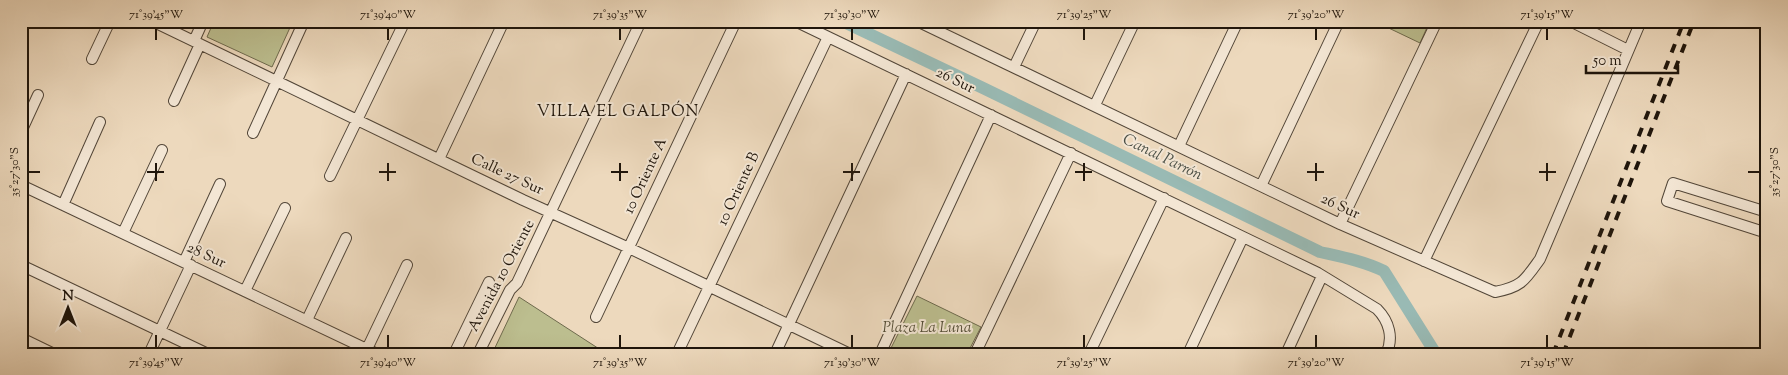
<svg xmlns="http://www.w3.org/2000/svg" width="1788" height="375" viewBox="0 0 1788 375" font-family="'Sorts Mill Goudy',serif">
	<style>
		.green { fill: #bcbe8f; stroke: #6e6a4d }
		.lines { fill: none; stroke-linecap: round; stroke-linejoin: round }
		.canal { stroke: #99bab4; stroke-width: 12 }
		.minor-casing { stroke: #524638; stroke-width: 12 }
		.minor { stroke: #f3e6d4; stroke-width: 10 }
		.rail { stroke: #1f150b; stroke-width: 4; stroke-dasharray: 9 9; stroke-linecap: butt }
		.ticks { fill: none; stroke: #1f150b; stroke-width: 2 }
		.labels { text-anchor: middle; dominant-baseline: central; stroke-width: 4; stroke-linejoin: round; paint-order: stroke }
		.street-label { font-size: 15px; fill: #1f150b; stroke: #f3e6d4 }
		.park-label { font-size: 15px; font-style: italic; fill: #565039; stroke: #f3e6d4 }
		.neighbourhood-label { font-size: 16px; letter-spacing: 1px; fill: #1f150b; stroke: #f3e6d4 }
		.water-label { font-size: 16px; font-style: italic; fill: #4a4f46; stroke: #f3e6d4 }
		.neatline { fill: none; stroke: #1f150b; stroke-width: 2 }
		.ticks-label { font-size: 12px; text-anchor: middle; fill: #1f150b }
	</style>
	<rect width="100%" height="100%" fill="#edd9bd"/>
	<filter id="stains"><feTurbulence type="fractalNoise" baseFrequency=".004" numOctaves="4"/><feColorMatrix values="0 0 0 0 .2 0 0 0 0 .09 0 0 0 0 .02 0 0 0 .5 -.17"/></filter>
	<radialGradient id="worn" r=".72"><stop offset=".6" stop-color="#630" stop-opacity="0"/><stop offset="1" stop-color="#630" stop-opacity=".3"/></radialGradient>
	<path class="green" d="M214,21H293L272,67L207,37Z
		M1374,21H1430L1420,43Z
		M917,296L981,327L967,354H888Z
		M519,297L607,354H492Z"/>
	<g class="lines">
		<path class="canal" d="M842,21L983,88L1320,252C1342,257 1363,261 1384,271L1436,354"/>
		<defs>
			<path id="minor" d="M152,21L523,200L629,248L850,354
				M795,21L1318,273L1377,309C1389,321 1394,338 1386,354
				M917,21L1340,224L1495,292C1522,287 1525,280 1540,259L1641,21
				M1570,21L1628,50
				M194,41L203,21
				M92,59L110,21
				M1014,67L1036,21
				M174,101L200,44
				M1095,105L1135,21
				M21,132L38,95
				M253,133L304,21
				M1179,146L1238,21
				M439,159L504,21
				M330,176L405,21
				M21,185L377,354
				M1261,186L1339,21
				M63,205L100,122
				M1767,212L1673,183L1667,201L1767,233
				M1340,224L1437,21
				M123,233L162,150
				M1424,261L1539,21
				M184,262L220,184
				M21,265L208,354
				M245,291L285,208
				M596,317L736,21
				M307,320L346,238
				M21,338L54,354
				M367,349L407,265
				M149,354L191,265
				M454,354L489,282
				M478,354L510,290L517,283L641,21
				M677,354L828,37
				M775,354L906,74
				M880,354L991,115
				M975,354L1071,153
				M1089,354L1164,198
				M1188,354L1243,237
				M1286,354L1322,276"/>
		</defs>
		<use href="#minor" class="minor-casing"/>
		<use href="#minor" class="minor"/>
		<path class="rail" d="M1553,354L1684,21
			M1563,354L1694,21"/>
	</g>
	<path class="ticks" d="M156,28V40M388,28V40M620,28V40M852,28V40M1084,28V40M1316,28V40M1547,28V40M156,163V181M388,163V181M620,163V181M852,163V181M1084,163V181M1316,163V181M1547,163V181M28,172H40M147,172H164M379,172H396M611,172H628M843,172H860M1075,172H1092M1307,172H1324M1539,172H1556M1748,172H1760M156,335V348M388,335V348M620,335V348M852,335V348M1084,335V348M1316,335V348M1547,335V348"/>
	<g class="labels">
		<g class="street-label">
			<text transform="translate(955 81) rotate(26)">26 Sur</text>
			<text transform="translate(507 175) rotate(25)">Calle 27 Sur</text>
			<text transform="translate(646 176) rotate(-65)">10 Oriente A</text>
			<text transform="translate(739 189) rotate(-65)">10 Oriente B</text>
			<text transform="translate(1340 207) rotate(25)">26 Sur</text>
			<text transform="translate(206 256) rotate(25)">28 Sur</text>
			<text transform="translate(502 276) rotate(-62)">Avenida 10 Oriente</text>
		</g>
		<g class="park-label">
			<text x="927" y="328">Plaza La Luna</text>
		</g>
		<g class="neighbourhood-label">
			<text x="618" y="112">VILLA EL GALPÓN</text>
		</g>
		<g class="water-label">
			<text transform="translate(1162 158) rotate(26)">Canal Parrón</text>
		</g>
	</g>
	<rect width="1788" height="375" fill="none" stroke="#edd9bd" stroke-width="55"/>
	<g transform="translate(68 308)" stroke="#f3e6d4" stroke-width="4" paint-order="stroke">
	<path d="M0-4L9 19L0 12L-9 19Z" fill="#1f150b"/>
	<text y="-8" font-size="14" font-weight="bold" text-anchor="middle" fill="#1f150b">N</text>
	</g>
	<path d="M1586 65v8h92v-8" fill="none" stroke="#1f150b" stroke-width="2.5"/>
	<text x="1593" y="65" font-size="15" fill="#1f150b" stroke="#f3e6d4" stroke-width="4" paint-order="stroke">50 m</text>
	<rect x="28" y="28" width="1732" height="320" class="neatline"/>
	<g class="ticks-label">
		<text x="156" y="18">71°39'45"W</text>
		<text x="388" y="18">71°39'40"W</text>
		<text x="620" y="18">71°39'35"W</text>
		<text x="852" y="18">71°39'30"W</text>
		<text x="1084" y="18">71°39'25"W</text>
		<text x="1316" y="18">71°39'20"W</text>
		<text x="1547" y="18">71°39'15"W</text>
		<text transform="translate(14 172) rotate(-90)" y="4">35°27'30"S</text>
		<text transform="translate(1774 172) rotate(-90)" y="4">35°27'30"S</text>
		<text x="156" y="366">71°39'45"W</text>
		<text x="388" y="366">71°39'40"W</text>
		<text x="620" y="366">71°39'35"W</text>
		<text x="852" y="366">71°39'30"W</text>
		<text x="1084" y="366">71°39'25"W</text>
		<text x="1316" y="366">71°39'20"W</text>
		<text x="1547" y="366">71°39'15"W</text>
	</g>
	<rect width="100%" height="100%" filter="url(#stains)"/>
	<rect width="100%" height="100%" fill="url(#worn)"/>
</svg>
